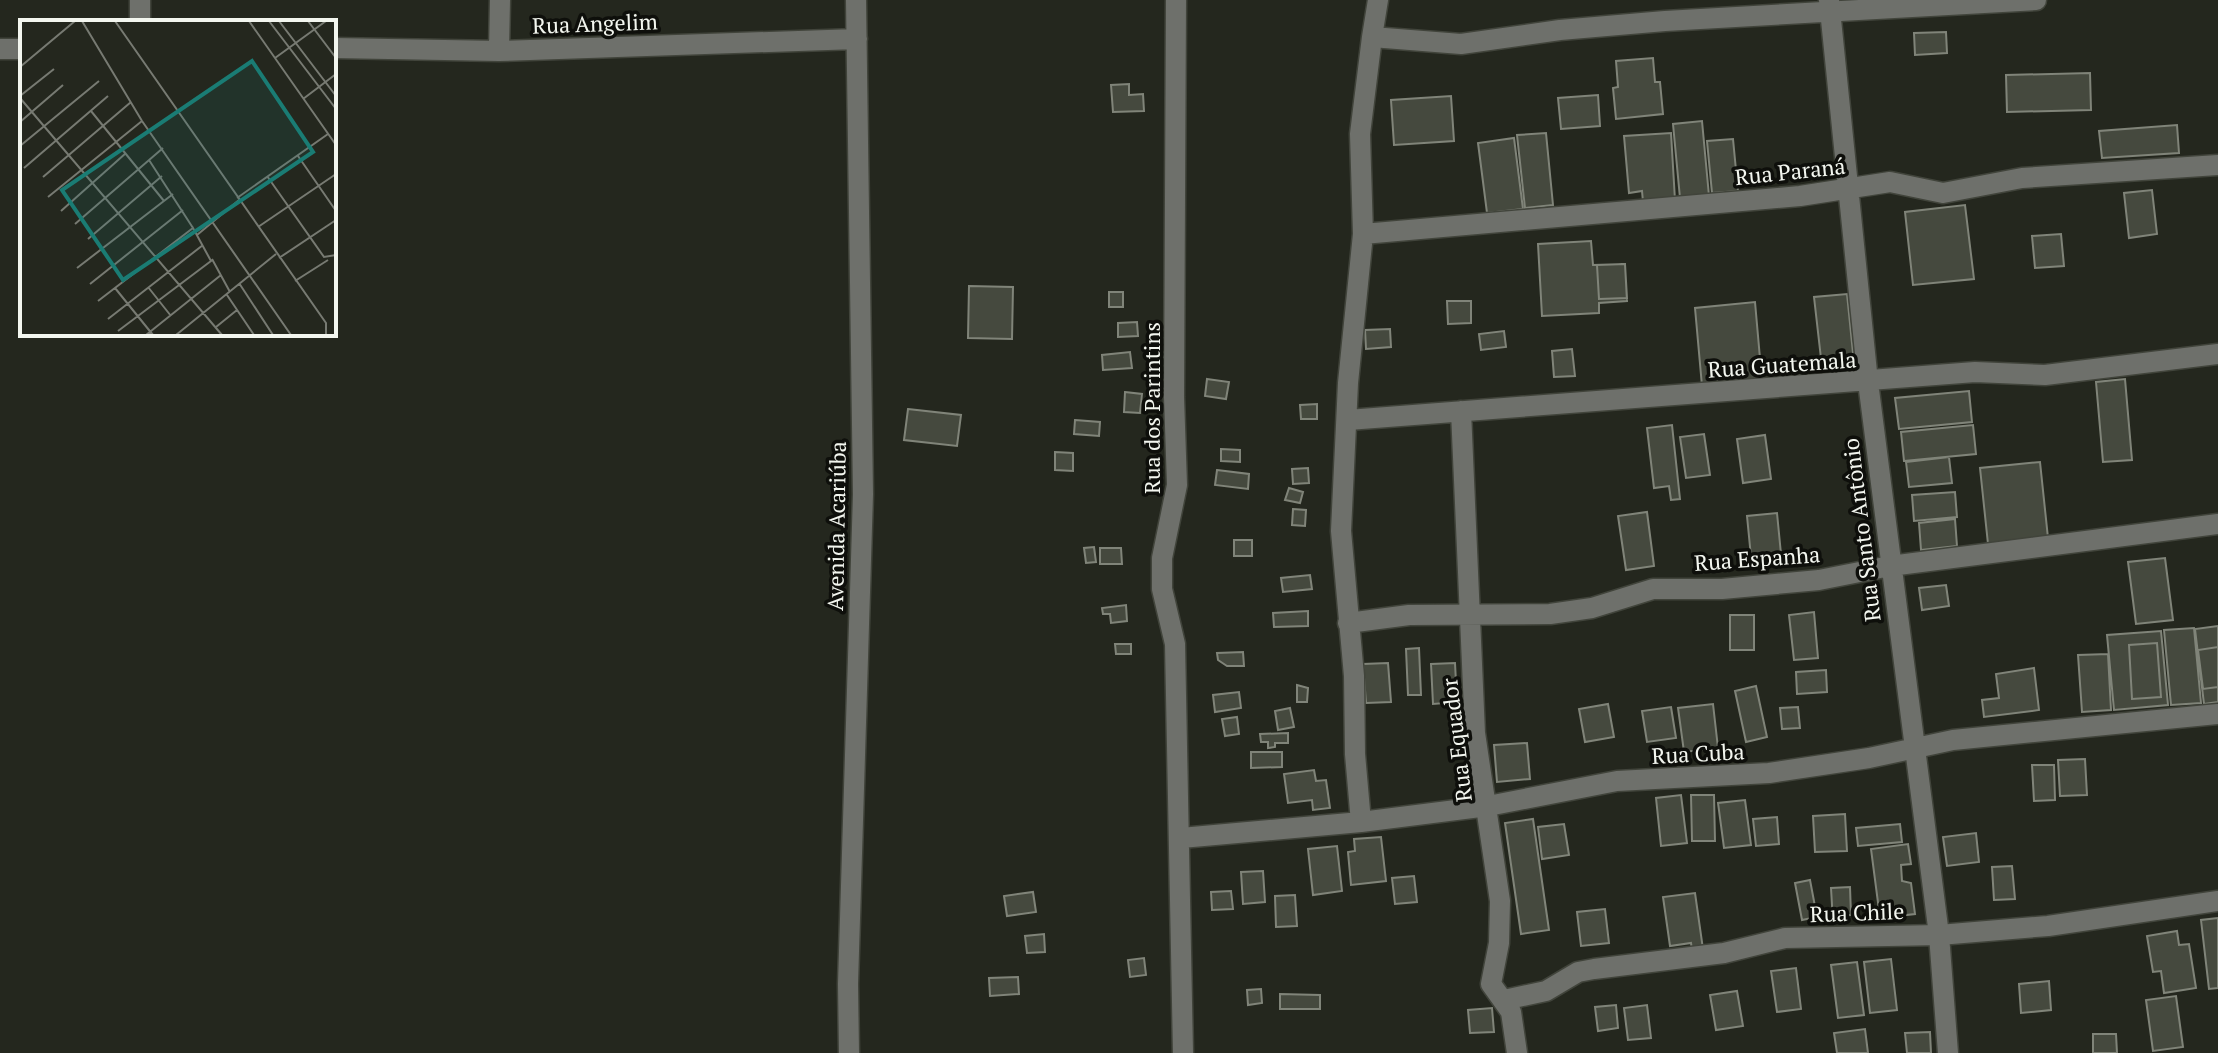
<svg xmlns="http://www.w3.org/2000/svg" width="2218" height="1053" viewBox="0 0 2218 1053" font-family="'PT Serif',serif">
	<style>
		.building { fill: #45493e; stroke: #808479; stroke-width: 2 }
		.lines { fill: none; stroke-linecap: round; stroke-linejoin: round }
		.minor-casing { stroke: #41443b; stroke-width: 23 }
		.minor { stroke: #6e706b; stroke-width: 20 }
		.labels { text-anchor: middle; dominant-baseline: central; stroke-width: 7; stroke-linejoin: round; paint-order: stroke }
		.street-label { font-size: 22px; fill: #f3f6ef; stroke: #0e0f0b }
		.inset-road { fill: none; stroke: #777a72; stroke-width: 2 }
		.view { fill: #1a7c74; fill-opacity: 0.15; stroke: #1a7c74; stroke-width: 4 }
		.inset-edge { fill: none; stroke: #f3f6ef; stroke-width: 4 }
	</style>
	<rect width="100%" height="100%" fill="#24271e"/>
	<path class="building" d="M1946,32L1947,53L1915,55L1914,33Z
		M1653,58L1655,82H1660L1663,114L1616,119L1613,88L1618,87L1616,61Z
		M2090,73L2091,110L2007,112L2006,75Z
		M1129,84V95L1143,94L1144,111L1113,112L1111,85Z
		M1598,95L1600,126L1561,129L1558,98Z
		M1451,96L1454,141L1394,145L1391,100Z
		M1702,121L1709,196L1680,198L1673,124Z
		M2177,125L2179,153L2102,158L2099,131Z
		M1546,133L1553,205L1525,208L1517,135Z
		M1671,133L1675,200L1643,202L1642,191L1629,193L1624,136Z
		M1514,138L1523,209L1487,213L1478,143Z
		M1733,139L1738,191L1712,193L1707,141Z
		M2152,190L2157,234L2129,238L2124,193Z
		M1965,205L1974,279L1913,285L1905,212Z
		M2061,234L2064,266L2035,268L2032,236Z
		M1591,241L1593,265L1625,264L1627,301L1599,303V313L1542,316L1538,244Z
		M1625,264L1627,298L1599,299L1597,265Z
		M969,286L1013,287L1012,339L968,338Z
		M1109,292H1123V307H1109Z
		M1847,294L1855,373L1823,376L1814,297Z
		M1447,301H1471V323L1448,324Z
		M1755,302L1762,381L1702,386L1695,308Z
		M1137,322L1138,336L1118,337V323Z
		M1390,329L1391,347L1366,349L1365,330Z
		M1504,331L1506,347L1481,350L1479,334Z
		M1572,349L1575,376L1554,377L1552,351Z
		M1130,352L1132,368L1103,370L1102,355Z
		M1207,379L1229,382L1226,399L1205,396Z
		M2125,379L2132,460L2103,462L2096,382Z
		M1969,391L1972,422L1899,429L1895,398Z
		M1125,392L1142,394L1140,413L1124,412Z
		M1317,404V419H1301L1300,405Z
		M908,409L961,415L957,446L904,440Z
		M1075,420L1100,422L1099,436L1074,434Z
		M1672,425L1680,499L1671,500L1669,486L1654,488L1647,428Z
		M1973,425L1976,454L1904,461L1901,432Z
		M1704,434L1710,475L1686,478L1680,437Z
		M1765,435L1771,479L1743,483L1737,439Z
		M1221,449L1240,450V462L1221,461Z
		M1055,452L1073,453V471L1055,470Z
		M1949,457L1952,483L1909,487L1906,462Z
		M2040,462L2048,538L1988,544L1980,468Z
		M1308,468L1309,483L1293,484L1292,469Z
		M1217,470L1249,474L1248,489L1215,485Z
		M1289,488L1303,492L1300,503L1285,500Z
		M1955,492L1957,517L1914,521L1912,495Z
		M1293,509L1306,510L1305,526L1292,525Z
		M1647,512L1654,566L1626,570L1618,516Z
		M1777,513L1781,554L1751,557L1747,516Z
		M1955,519L1957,546L1921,550L1919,523Z
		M1234,540H1252V556H1234Z
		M1094,547L1096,562L1086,563L1084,548Z
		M1100,548H1121L1122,564H1100Z
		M2165,558L2173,620L2136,624L2128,562Z
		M1310,575L1312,589L1283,592L1281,578Z
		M1946,585L1949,606L1922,610L1919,588Z
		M1126,605L1127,621L1111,623L1110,614H1103L1102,608Z
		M1308,611V626L1274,627L1273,613Z
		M1814,612L1818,658L1794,660L1789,615Z
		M1730,615H1754V650H1730Z
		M2218,626V702L2204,704L2195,629Z
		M2194,628L2201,703L2171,705L2164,630Z
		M2161,631L2168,705L2114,710L2107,635Z
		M2157,643L2161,697L2132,699L2129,645Z
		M1115,644H1131V654H1116Z
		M2218,647V687L2203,689L2198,650Z
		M1419,648L1421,695H1408L1406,649Z
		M1243,652L1244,666H1227L1218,660L1217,653Z
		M2108,654L2111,710L2082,712L2078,655Z
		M1388,663L1391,702L1366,703L1363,664Z
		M1455,663L1457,702L1433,704L1431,664Z
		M2034,668L2039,710L1984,717L1982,700L1999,698L1996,674Z
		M1826,670L1827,692L1797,694L1796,672Z
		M1297,685L1308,688L1307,702H1297Z
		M1756,686L1767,737L1746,742L1735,691Z
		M1239,692L1241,708L1215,712L1213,695Z
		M1608,704L1614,737L1585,742L1579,709Z
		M1713,704L1718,748L1684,752L1678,708Z
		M1671,707L1676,738L1647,742L1642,711Z
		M1798,707L1800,728L1782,729L1780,708Z
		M1290,708L1294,727L1278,730L1275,711Z
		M1237,717L1239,734L1225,736L1222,719Z
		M1288,733V743H1275V747L1268,748V742H1261L1260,734Z
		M1527,743L1530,779L1497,782L1494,745Z
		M1251,752H1282V767L1251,768Z
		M2085,759L2087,795L2060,796L2058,760Z
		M2032,765H2054L2055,800L2034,801Z
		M1314,770L1316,781L1326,780L1330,808L1313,810L1312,800L1288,803L1284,774Z
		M1681,795L1687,843L1661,846L1656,798Z
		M1691,795H1714L1715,841H1692Z
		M1745,800L1751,845L1724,848L1718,803Z
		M1845,814L1847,851L1815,852L1813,816Z
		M1777,817L1779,844L1756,846L1753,819Z
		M1533,819L1549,930L1521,934L1505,823Z
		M1564,824L1569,855L1542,859L1538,827Z
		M1900,824L1902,842L1858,846L1856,828Z
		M1976,833L1979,862L1947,866L1943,837Z
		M1381,837L1386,881L1351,885L1348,852L1355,851L1354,839Z
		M1908,844L1911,864L1901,865L1902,881L1911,883L1915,914L1880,918L1871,849Z
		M1337,846L1342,891L1313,895L1308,849Z
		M2012,866L2015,899L1994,900L1992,867Z
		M1263,871L1265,902L1243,904L1241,872Z
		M1414,876L1417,902L1395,904L1392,878Z
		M1810,880L1817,917L1802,920L1795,883Z
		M1850,887L1851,915H1842L1840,921L1833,922L1831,888Z
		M1231,891L1233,909L1212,910L1211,892Z
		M1033,892L1036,912L1007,916L1004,896Z
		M1695,893L1703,949L1692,950L1691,943L1670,946L1663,897Z
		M1295,895L1297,926L1276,927L1275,896Z
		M1605,909L1609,943L1581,946L1577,912Z
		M2218,918V988L2209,989L2201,920Z
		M2177,931L2179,945L2189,944L2196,988L2164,993L2161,971L2153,972L2147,936Z
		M1044,934L1045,952L1027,953L1025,936Z
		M1144,958L1146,975L1130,977L1128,960Z
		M1891,959L1897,1010L1870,1013L1864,962Z
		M1857,962L1864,1015L1838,1018L1831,965Z
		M1796,968L1801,1009L1777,1012L1771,971Z
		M1018,977L1019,994L990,996L989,978Z
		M2049,981L2051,1010L2021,1013L2019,984Z
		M1261,989L1262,1003L1248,1005L1247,990Z
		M1737,991L1743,1026L1716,1030L1710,995Z
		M1280,994L1320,995V1009H1280Z
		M2176,996L2183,1047L2153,1051L2146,1000Z
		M1616,1005L1618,1028L1598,1031L1595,1007Z
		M1647,1005L1651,1038L1628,1040L1624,1008Z
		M1492,1008L1494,1032L1470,1033L1468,1010Z
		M1865,1029L1868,1053H1837L1834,1033Z
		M1930,1032L1931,1053H1907L1905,1033Z
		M2093,1034H2116L2117,1053H2093Z"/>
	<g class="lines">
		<defs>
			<path id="minor" d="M1176,0L1174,397L1177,485L1162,558V589L1175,644L1183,1053
				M1378,0L1372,37L1461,44L1560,30L1665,21L2036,0
				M1829,0L1868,382L1939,935L1948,1053
				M140,22V0
				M334,48L499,51L857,39
				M0,49H22
				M499,51L500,0
				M1363,234L1800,196L1890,182L1943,193L2022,178L2218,165
				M1461,411L1475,733L1500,901L1499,943L1491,984L1511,1012L1517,1053
				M1348,420L1975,372L2045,375L2218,354
				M1348,623L1409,615L1550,614L1592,608L1653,589H1722L1819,580L1890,566L2218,524
				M1361,822L1355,754L1354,676L1341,531L1348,383L1363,234L1360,134L1372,37
				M1181,838L1361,822L1488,806L1617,781L1769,773L1869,758L1953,740L2218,714
				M1504,1000L1546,991L1578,972L1594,969L1724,953L1785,938L1939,935L2048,926L2218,901
				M849,1053L848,984L863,494L856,0"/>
		</defs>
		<use href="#minor" class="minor-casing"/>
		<use href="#minor" class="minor"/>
	</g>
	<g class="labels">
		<g class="street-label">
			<text transform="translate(595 23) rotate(-2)">Rua Angelim</text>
			<text transform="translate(1790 171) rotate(-6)">Rua Paraná</text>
			<text transform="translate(1782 364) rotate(-4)">Rua Guatemala</text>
			<text transform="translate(1151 408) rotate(-90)">Rua dos Parintins</text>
			<text transform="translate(836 526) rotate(-89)">Avenida Acariúba</text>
			<text transform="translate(1861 530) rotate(-97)">Rua Santo Antônio</text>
			<text transform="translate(1757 558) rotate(-4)">Rua Espanha</text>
			<text transform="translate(1456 740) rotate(-97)">Rua Equador</text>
			<text transform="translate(1698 753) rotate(-3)">Rua Cuba</text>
			<text transform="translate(1857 912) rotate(-2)">Rua Chile</text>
		</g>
	</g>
	<g transform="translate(20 20)">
		<rect width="316" height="316" fill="#24271e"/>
		<path class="inset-road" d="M62,1L122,101L271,315M95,1L306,303V315M229,1L316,125M249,1L316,89M259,1L316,76M288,1L316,38M255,38L306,1M0,47L55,1M0,76L34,49M0,78L202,315M283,79L316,54M71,91L144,181M0,102L43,65M0,126L79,61M278,136L316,191M129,140L173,208M4,148L88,76M247,156L304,237L316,235M23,157L111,82M28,177L122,101M217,178L308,114M41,191L106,133M55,204L143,128M238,207L316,154M177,215L219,180M68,219L142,156M259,238L316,200M192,239L210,272M57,248L153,174M275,261L308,240M219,263L253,315M70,264L163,190M128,267L151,296M95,268L133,315M207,275L234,315M78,281L173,208L191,241L98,311M88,299L183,225M196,307L217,290M126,315L201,255M156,315L256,234"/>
		<path class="view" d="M232,41L293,132L103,260L42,170Z"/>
		<rect width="316" height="316" class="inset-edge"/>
	</g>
</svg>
